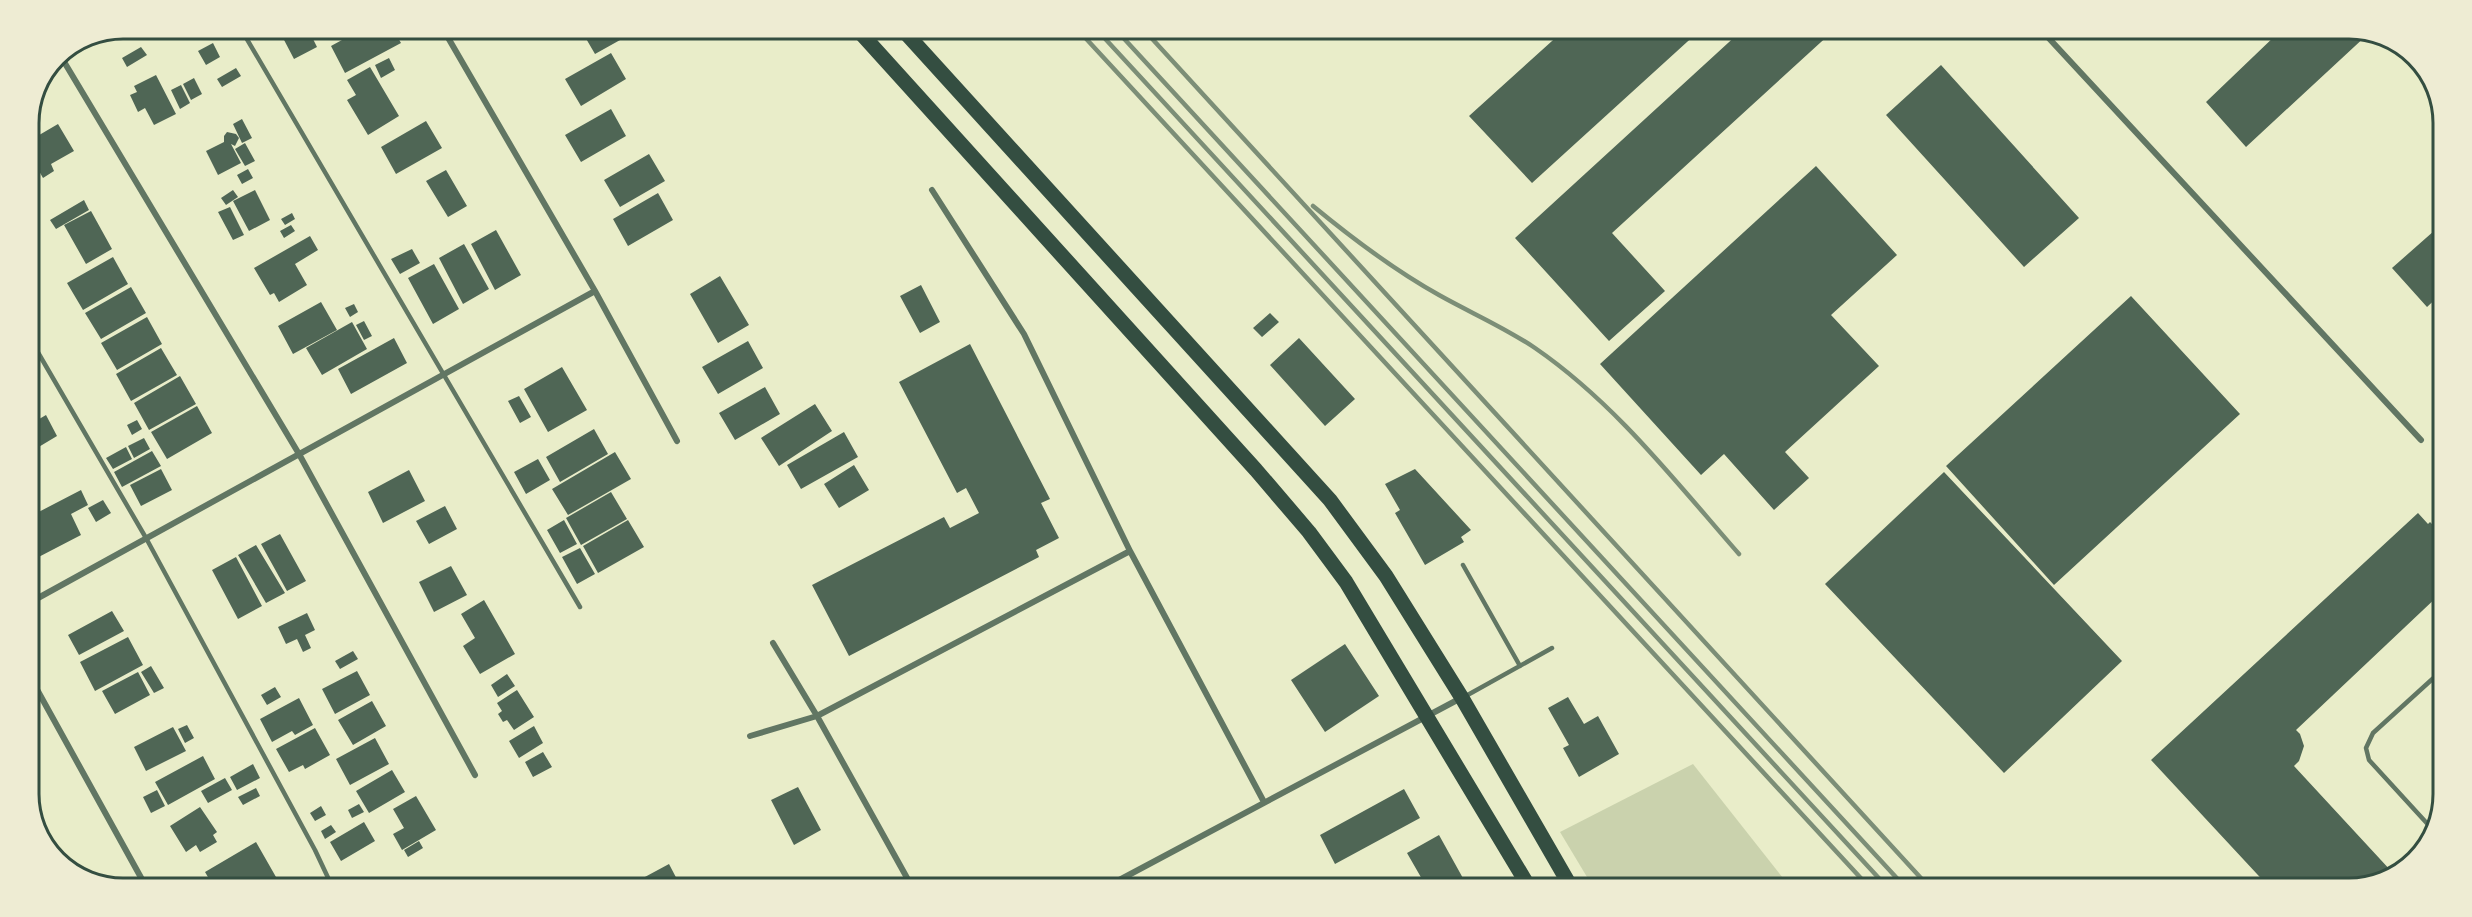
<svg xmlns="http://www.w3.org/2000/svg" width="2472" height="917" viewBox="0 0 2472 917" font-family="Cabin,sans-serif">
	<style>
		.green { fill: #cad2ad }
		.building { fill: #4f6655 }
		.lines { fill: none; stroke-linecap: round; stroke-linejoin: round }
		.service { stroke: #617663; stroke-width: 4.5 }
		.minor { stroke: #617663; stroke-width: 6 }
		.primary { stroke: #344e41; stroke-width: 15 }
		.rail { stroke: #7c8e77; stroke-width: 4.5 }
		.rim { fill: none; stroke: #344e41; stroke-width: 3 }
	</style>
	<rect width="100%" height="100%" fill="#e9edc9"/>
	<path class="green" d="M1693,764L1790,887H1593L1560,832Z"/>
	<path class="building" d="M299,29H308L317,47L294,59L283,38Z
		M329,29H352L334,39Z
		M362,29H393L401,43L345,73L331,46Z
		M581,30H638L595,54Z
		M1562,32H1698L1532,183L1469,116Z
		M1740,32H1832L1612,233L1665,291L1609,341L1515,238Z
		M2278,33L2368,34L2246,147L2206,102Z
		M213,43L220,57L206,65L198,51Z
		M141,47L147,55L127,67L122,58Z
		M611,53L626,79L581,106L565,79Z
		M389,58L395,70L381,78L375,65Z
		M1941,65L2079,218L2024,267L1886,115Z
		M370,67L399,116L368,135L347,100L356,95L347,80Z
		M236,68L241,76L222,87L217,79Z
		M156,75L176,114L154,125L145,108L138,112L130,95L137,92L134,86Z
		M194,78L202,94L191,100L183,84Z
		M181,85L190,103L180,109L171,90Z
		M2439,106L2443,116V125L2432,112Z
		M611,109L626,136L581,162L565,135Z
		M242,119L252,138L242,143L233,124Z
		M426,121L442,148L396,174L381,147Z
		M58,124L74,151L51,164L54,171L43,178L39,171L29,177V141Z
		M227,132L236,134L239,138L235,146L231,144L241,163L218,175L206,151L224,142V136Z
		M245,143L255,161L245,166L235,149Z
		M649,154L665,181L620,207L604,180Z
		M1816,166L1897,255L1831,315L1879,366L1785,452L1809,478L1774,510L1724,454L1701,475L1600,364Z
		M248,169L253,178L242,184L237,175Z
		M446,170L467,206L448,217L426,181Z
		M233,190L238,197L226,205L221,198Z
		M255,190L270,220L249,231L233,201Z
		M658,193L673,220L628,246L613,219Z
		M84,200L89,210L56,229L50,220Z
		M230,207L244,235L233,240L218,212Z
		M91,211L112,249L86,264L64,225Z
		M292,213L295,219L285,225L281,219Z
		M2443,223L2442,293L2427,307L2392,268Z
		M291,225L295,231L284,238L280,231Z
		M496,230L521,275L495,290L471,244Z
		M310,236L318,250L295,264L307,285L279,302L274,293L270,295L254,268Z
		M464,244L489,289L463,304L439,258Z
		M412,249L420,263L400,274L391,259Z
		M113,257L128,284L83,310L67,283Z
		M434,264L459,309L433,324L408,278Z
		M720,276L749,325L718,343L690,294Z
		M921,285L940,322L920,333L900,296Z
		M131,287L146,313L101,339L85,313Z
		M2131,296L2240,414L2054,585L1946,466Z
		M321,302L337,330L293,354L278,326Z
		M354,304L358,312L350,317L345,308Z
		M1270,313L1279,322L1262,337L1253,328Z
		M147,317L162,344L117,370L101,343Z
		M364,321L372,336L364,340L356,325Z
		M352,322L367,349L322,375L306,348Z
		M394,338L407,363L351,394L338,369Z
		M1299,338L1355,399L1325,426L1270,365Z
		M748,341L763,368L718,394L702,367Z
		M970,344L1050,499L1041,503L1059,538L1036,550L1039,557L849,656L812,585L944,517L950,528L979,513L966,488L957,493L899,382Z
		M161,348L177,375L131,401L116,374Z
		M562,367L587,410L548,432L524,389Z
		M180,376L196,404L149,430L134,403Z
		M765,387L780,414L735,440L719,413Z
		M519,396L531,417L520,423L508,401Z
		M815,404L832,431L779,466L761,438Z
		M197,406L212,433L167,459L151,432Z
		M46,415L57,436L37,448L29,432V425Z
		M137,420L142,429L132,435L127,425Z
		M594,429L608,454L560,482L546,457Z
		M844,432L858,457L801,489L787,465Z
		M144,438L150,449L134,458L128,446Z
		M126,447L132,459L113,469L106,458Z
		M152,451L161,466L122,487L114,472Z
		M615,452L631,479L568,515L552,489Z
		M538,459L550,480L526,494L514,472Z
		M854,465L869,490L839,508L824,484Z
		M29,469L39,485L29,491Z
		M161,469L172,490L141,506L130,485Z
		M1415,469L1471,530L1461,537L1464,542L1425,565L1395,513L1400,510L1385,484Z
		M409,470L425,501L383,523L368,492Z
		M1944,472L2122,661L2004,773L1825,584Z
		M81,490L88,505L71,514L81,535L29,562V517Z
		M611,492L627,519L581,545L566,518Z
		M103,500L111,513L96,522L88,508Z
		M445,506L457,529L429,544L416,521Z
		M2418,513L2428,524L2430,522L2433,525L2440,519V594L2296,730L2300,734L2304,746L2299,761L2294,766L2392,872L2396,868H2407L2349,888H2270L2151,760Z
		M564,520L577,544L560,553L547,530Z
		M628,520L644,547L598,573L583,546Z
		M280,534L306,581L287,591L261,544Z
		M256,545L285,593L266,603L238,555Z
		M580,548L595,574L577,584L562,557Z
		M236,557L262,606L238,619L212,570Z
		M451,566L467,595L434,612L419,582Z
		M484,600L515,654L480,674L463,646L475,638L461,614Z
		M112,611L124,631L79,655L68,635Z
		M307,613L315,630L305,635L311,648L303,652L297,639L286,644L278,627Z
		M128,637L143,665L95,691L80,662Z
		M1345,644L1379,696L1325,732L1291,680Z
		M353,651L358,659L340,669L335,661Z
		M151,666L164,688L154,693L141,672Z
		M357,671L370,695L335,714L322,689Z
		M138,672L150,695L115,714L102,691Z
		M507,674L515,686L498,697L491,685Z
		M275,687L281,697L267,705L261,695Z
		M517,690L534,717L514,730L507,720L503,722L498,714L502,711L497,703Z
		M1568,697L1584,724L1598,716L1619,754L1579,777L1563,748L1569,745L1548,708Z
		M299,698L313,725L295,735L292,731L272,742L260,719Z
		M372,701L386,726L353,745L338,720Z
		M187,725L194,738L185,743L178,729Z
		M534,726L543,743L519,758L509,741Z
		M173,727L186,751L146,771L134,747Z
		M315,728L330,755L305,769L303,765L289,772L276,749Z
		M375,738L389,764L350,785L336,759Z
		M543,752L552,767L533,777L525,762Z
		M203,756L215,779L168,805L155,782Z
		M253,764L260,778L237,790L230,777Z
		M392,770L405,792L369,813L356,791Z
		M225,778L232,790L208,803L201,791Z
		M798,787L821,830L794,845L771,800Z
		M256,788L260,796L243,805L238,797Z
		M1404,789L1420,818L1335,864L1320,835Z
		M157,790L165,806L151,813L143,797Z
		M416,796L436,830L402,850L393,834L404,828L393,809Z
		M359,804L364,812L352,818L348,810Z
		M321,806L326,815L315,821L310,813Z
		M200,807L217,832L213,835L217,842L200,852L196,845L186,852L170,826Z
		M364,822L375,841L341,861L330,842Z
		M331,825L336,832L325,839L321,831Z
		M1439,835L1464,880L1452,886H1426L1407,853Z
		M51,836L63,858L59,860L48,852L44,840Z
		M419,841L423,848L408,857L404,850Z
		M256,842L280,884H212L205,872Z
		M669,864L680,885H630Z"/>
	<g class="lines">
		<path class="service" d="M241,29L580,607
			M29,337L146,538L315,850L331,884
			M1463,565L1520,666
			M1464,697L1552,648
			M2434,831L2369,760L2366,748L2373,733L2439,673"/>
		<path class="minor" d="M443,29L595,291L677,441
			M2044,33L2421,440
			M60,55L299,454L475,775
			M932,190L1024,334L1130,551L1264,802
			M29,603L595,291
			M773,643L817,716L911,885
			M29,675L144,883
			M750,736L817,716L1130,551
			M1108,886L1461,698"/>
		<path class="primary" d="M858,30L1256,470L1309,532L1346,582L1529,887
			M903,30L1330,500L1386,576L1462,698L1571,887"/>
		<path class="rail" d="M1079,31L1869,887
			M1098,31L1887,887
			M1117,31L1905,887
			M1145,31L1930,888
			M1313,206C1353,239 1394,270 1439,295C1471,313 1504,327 1535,348C1615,403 1675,481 1739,554"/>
	</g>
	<path d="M0 0H2472V917H0ZM123 39H2349A84 84 0 0 1 2433 123V794A84 84 0 0 1 2349 878H123A84 84 0 0 1 39 794V123A84 84 0 0 1 123 39Z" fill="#eeecd3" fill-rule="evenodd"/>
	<path class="rim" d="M123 39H2349A84 84 0 0 1 2433 123V794A84 84 0 0 1 2349 878H123A84 84 0 0 1 39 794V123A84 84 0 0 1 123 39Z"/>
</svg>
